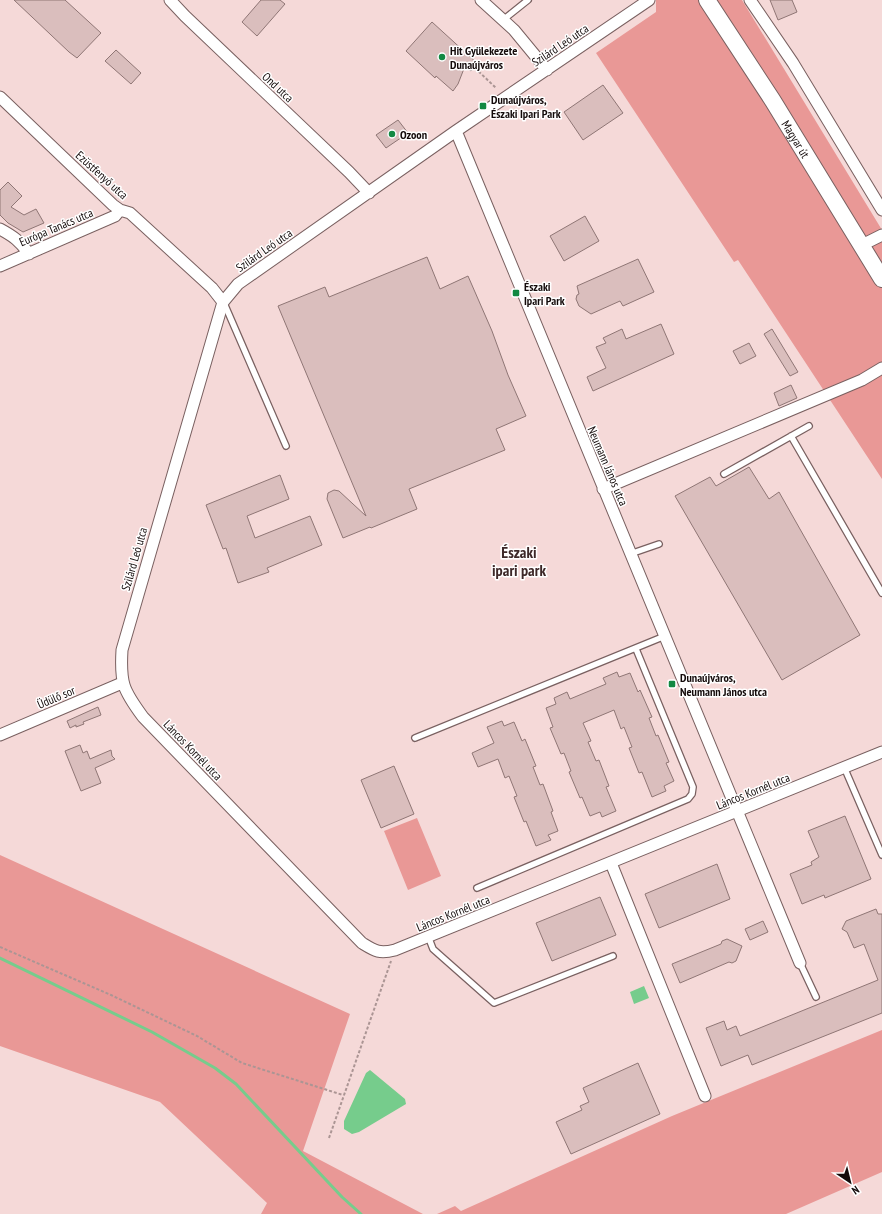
<svg xmlns="http://www.w3.org/2000/svg" width="882" height="1214" viewBox="0 0 882 1214" font-family="'PT Sans Narrow',sans-serif">
	<style>
		.green { fill: #e99896 }
		.water { fill: #76cc8c }
		.lines { fill: none; stroke-linecap: round; stroke-linejoin: round }
		.stream { stroke: #76cc8c; stroke-width: 3 }
		.building { fill: #dabebd; stroke: #8f7675 }
		.lane-casing { stroke: #796060; stroke-width: 8 }
		.street-casing { stroke: #796060; stroke-width: 13 }
		.secondary-casing { stroke: #796060; stroke-width: 18 }
		.path { stroke: #ab9594; stroke-width: 2; stroke-dasharray: 3 2; stroke-linecap: butt }
		.lane { stroke: #fff; stroke-width: 5.5 }
		.street { stroke: #fff; stroke-width: 11 }
		.secondary { stroke: #fff; stroke-width: 16 }
		.poi-dot { fill: #128943; stroke: #fff; stroke-width: 1.5 }
		.labels { text-anchor: middle; dominant-baseline: central; stroke-width: 3; stroke-linejoin: round; paint-order: stroke }
		.street-label { font-size: 12px; fill: #130a0a; stroke: #fff }
		.poi-label { font-size: 12px; font-weight: bold; fill: #130a0a; stroke: #fff; text-anchor: start }
		.district-label { font-size: 16px; font-weight: bold; fill: #3d2828; stroke: #fff }
	</style>
	<rect width="100%" height="100%" fill="#f5d9d8"/>
	<path class="green" d="M656,0H742L882,230V479L738,260L734,262L596,53L656,12Z
		M417,818L441,876L408,890L384,831Z
		M0,855L350,1014L303,1151L423,1214H261L267,1203L160,1102L0,1046Z
		M882,1030V1172L786,1214H437L455,1206L461,1211L672,1116Z"/>
	<path class="water" d="M644,986L649,998L634,1004L630,992Z
		M370,1070L405,1099L406,1104L359,1132L352,1134L344,1129V1121L366,1073Z"/>
	<g class="lines">
		<path class="stream" d="M0,958L152,1032L215,1068L236,1084L342,1197L361,1214"/>
	</g>
	<path class="building" d="M14,0H65L101,33L77,58L69,52Z
		M261,0H280L285,4L257,36L242,22Z
		M770,0H792L797,12L778,20Z
		M432,22L478,64L471,71L465,66L458,84L453,91L436,76L435,78L406,51Z
		M116,50L141,73L131,84L105,61Z
		M603,85L623,113L583,140L564,112Z
		M398,120L408,133L386,148L376,135Z
		M8,182L22,196L11,207L24,215L36,209L44,223L23,232L8,223L0,215V190Z
		M585,216L599,241L564,261L550,236Z
		M427,257L440,289L468,276L492,331L508,375L526,416L496,429L505,450L409,489L417,509L371,528L370,527L343,538L327,499L328,493L334,490L339,491L366,516L278,306L325,287L329,297Z
		M638,259L654,292L623,306L620,301L591,314L579,306L576,299L577,295L579,294L577,286Z
		M661,324L674,354L593,391L587,377L606,368L596,347L606,343L603,338L622,329L626,339Z
		M772,329L798,372L790,376L764,334Z
		M749,343L756,356L740,364L733,351Z
		M791,385L797,398L779,406L774,393Z
		M749,467L769,499L779,492L860,635L782,680L675,496L710,477L716,486Z
		M280,475L289,499L247,516L255,538L310,516L322,545L267,568L269,572L238,583L226,548L223,549L206,505Z
		M617,672L619,677L630,673L638,692L640,690L652,717L649,718L656,736L658,735L669,762L666,763L674,781L664,786L666,791L652,797L642,772L639,773L629,748L632,747L624,727L621,729L614,710L583,723L591,741L588,742L596,761L599,760L609,786L606,787L616,811L602,817L600,812L590,816L582,797L580,798L569,772L571,771L564,753L561,754L550,728L553,727L546,708L556,704L554,698L567,692L570,699L606,684L603,678Z
		M98,707L101,715L83,722L84,724L76,727V725L70,728L67,721Z
		M502,721L504,726L514,722L522,741L525,739L536,766L533,767L540,785L543,784L553,811L551,812L558,831L548,835L551,840L536,846L526,821L524,822L514,797L517,796L509,776L505,778L498,759L478,767L472,753L494,743L487,727Z
		M80,745L83,753L87,751L90,759L111,750L112,756L115,759L95,768L101,783L81,791L65,751Z
		M394,766L414,814L381,828L361,780Z
		M845,816L871,879L825,898L824,895L802,904L790,874L812,865L811,862L819,857L808,831Z
		M717,864L730,899L659,928L645,894Z
		M600,897L616,935L552,961L536,923Z
		M876,909L878,914H882V1013L752,1065L748,1055L721,1066L706,1028L724,1021L727,1030L736,1026L740,1036L878,980L864,944L854,948L847,932L842,929L846,921Z
		M763,921L768,932L750,940L745,929Z
		M727,939L742,946L736,961L732,963L729,962L680,983L672,964L721,944L722,941Z
		M638,1063L660,1114L571,1154L556,1122L582,1110L580,1106L589,1102L583,1088Z"/>
	<g class="lines">
		<defs>
			<path id="lane" d="M503,20L528,0
				M224,303L286,446
				M791,436L882,593
				M724,474L809,426
				M630,554L659,544
				M415,738L665,636
				M844,767L882,855
				M477,888L688,799L692,794L693,787L636,649
				M428,936L433,949L494,1003L613,956
				M800,963L816,997"/>
			<path id="street" d="M170,0L185,16L349,172L369,193
				M481,0L514,30L547,70
				M649,0L456,131L238,284L223,302L122,650C120,683 123,690 143,717L362,943C375,951 379,954 395,950L882,752
				M750,0L793,63L882,210
				M0,97L113,205L120,210L130,213L212,288L223,302
				M456,131L800,963
				M0,229C13,236 20,241 29,254
				M862,245L882,235
				M0,266L115,216L120,210
				M603,489L862,380L882,368
				M0,735L122,683
				M611,863L705,1096"/>
			<g id="secondary">
				<path id="s1" d="M707,0L773,101L882,279"/>
			</g>
		</defs>
		<use href="#lane" class="lane-casing"/>
		<use href="#street" class="street-casing"/>
		<use href="#secondary" class="secondary-casing"/>
		<path class="path" d="M475,68L496,88
			M0,947L111,995L197,1036L242,1063L343,1095
			M329,1138L391,961"/>
		<use href="#lane" class="lane"/>
		<use href="#street" class="street"/>
		<use href="#secondary" class="secondary"/>
	</g>
	<g class="poi-dot">
		<circle cx="442" cy="57" r="4"/>
		<rect x="479" y="102" width="8" height="8" rx="2"/>
		<circle cx="392" cy="134" r="4"/>
		<rect x="512" y="289" width="8" height="8" rx="2"/>
		<rect x="668" y="680" width="8" height="8" rx="2"/>
	</g>
	<g class="labels">
		<g class="street-label">
			<text transform="translate(560 45) rotate(-34)">Szilárd Leó utca</text>
			<text transform="translate(278 87) rotate(43)">Ond utca</text>
			<text stroke="none"><textPath href="#s1" startOffset="165">Magyar út</textPath></text>
			<text transform="translate(102 175) rotate(42)">Ezüstfenyő utca</text>
			<text transform="translate(56 227) rotate(-23)">Európa Tanács utca</text>
			<text transform="translate(264 250) rotate(-35)">Szilárd Leó utca</text>
			<text transform="translate(608 466) rotate(67)">Neumann János utca</text>
			<text transform="translate(134 559) rotate(-74)">Szilárd Leó utca</text>
			<text transform="translate(56 697) rotate(-23)">Üdülő sor</text>
			<text transform="translate(193 750) rotate(46)">Láncos Kornél utca</text>
			<text transform="translate(753 791) rotate(-22)">Láncos Kornél utca</text>
			<text transform="translate(453 913) rotate(-22)">Láncos Kornél utca</text>
		</g>
		<g class="poi-label">
			<text x="450" y="50">Hit Gyülekezete<tspan x="450" dy="14">Dunaújváros</tspan></text>
			<text x="491" y="99">Dunaújváros,<tspan x="491" dy="14">Északi Ipari Park</tspan></text>
			<text x="400" y="134">Ozoon</text>
			<text x="524" y="286">Északi<tspan x="524" dy="14">Ipari Park</tspan></text>
			<text x="680" y="677">Dunaújváros,<tspan x="680" dy="14">Neumann János utca</tspan></text>
		</g>
		<g class="district-label">
			<text x="519" y="552">Északi<tspan x="519" dy="18">ipari park</tspan></text>
		</g>
	</g>
	<g transform="translate(850 1182) rotate(145)" stroke="#ffffff" stroke-width="3" paint-order="stroke">
	<path d="M0-3L7 15L0 10L-7 15Z" fill="#130a0a"/>
	<text y="-6" font-size="11" font-weight="bold" text-anchor="middle" fill="#130a0a">N</text>
	</g>
</svg>
